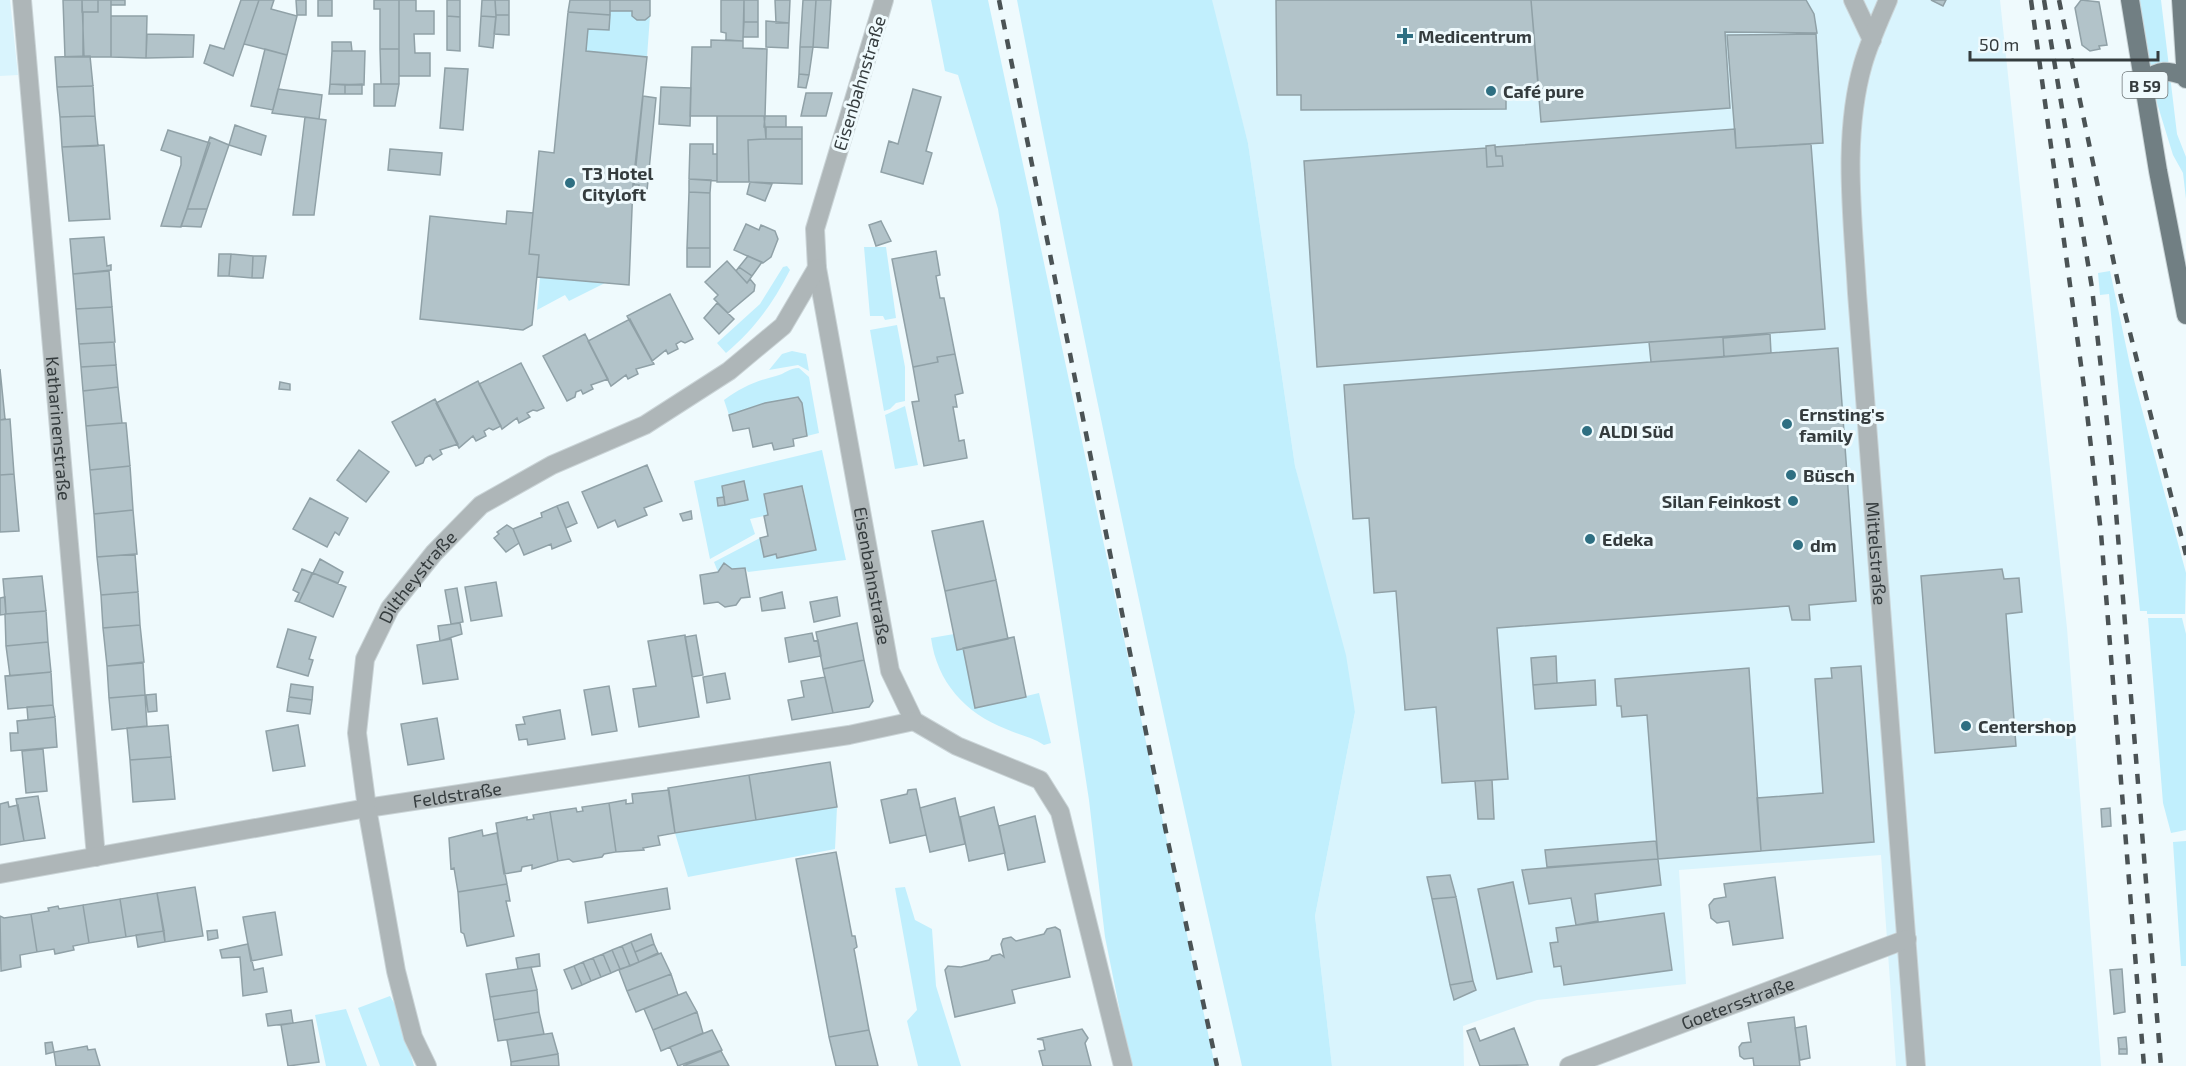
<svg xmlns="http://www.w3.org/2000/svg" width="2186" height="1066" viewBox="0 0 2186 1066" font-family="'Exo 2',sans-serif">
	<style>
		.built { fill: #d9f4fd }
		.green { fill: #c1effd }
		.building { fill: #b2c3c9; stroke: #90a1a7; stroke-width: 1.5 }
		.lines { fill: none; stroke-linecap: round; stroke-linejoin: round }
		.street-casing { stroke: #cad4d7; stroke-width: 20 }
		.primary-casing { stroke: #cad4d7; stroke-width: 20 }
		.street { stroke: #aeb6b8; stroke-width: 18 }
		.primary { stroke: #717f83; stroke-width: 18 }
		.rail { stroke: #4b5355; stroke-width: 4.5; stroke-dasharray: 10 10; stroke-linecap: butt }
		.poi-dot { fill: #2e6f82; stroke: #effafd; stroke-width: 2 }
		.labels { text-anchor: middle; dominant-baseline: central; stroke-width: 6; stroke-linejoin: round; paint-order: stroke }
		.shield { fill: #effafd; stroke: #6d7577; stroke-width: 1.5 }
		.shield-label { font-size: 16px; font-weight: bold; fill: #353c3e }
		.poi-label { font-size: 18px; font-weight: bold; fill: #353c3e; stroke: #effafd; text-anchor: start }
		.street-label { font-size: 18px; fill: #353c3e; stroke: #effafd }
	</style>
	<rect width="100%" height="100%" fill="#effafd"/>
	<path class="built" d="M0,0H10L18,75L0,76Z
		M1210,0H2000L2067,628L2101,1066H1896L1881,855L1679,870L1686,984L1537,1000L1463,1026L1464,1066H1332L1315,916L1355,712L1295,466L1248,143Z"/>
	<path class="green" d="M931,0H988L1215,1066H1131L1105,937L1089,800L998,209L958,75L945,71Z
		M1017,0H1212L1248,143L1295,466L1346,655L1355,712L1315,916L1332,1066H1242C1161,712 1086,357 1017,0Z
		M2138,0H2161L2177,134L2186,157V199L2183,173L2173,155L2157,103Z
		M610,11H632V16L637,20H645L650,16L647,57L586,51L588,29L609,30Z
		M864,247H886L896,318L885,320L883,316H870Z
		M787,266L790,270C773,303 755,329 726,353L717,343L760,304L783,267Z
		M2110,271L2130,365L2186,573L2185,614H2147V611H2140L2109,294L2100,295L2098,273Z
		M540,277L605,283L569,301L565,295L537,310Z
		M897,325L905,367V401L896,403L890,409L884,411L870,330Z
		M792,351L806,354L809,371L798,365L769,370L782,354Z
		M799,368L809,377L819,433L807,436L802,403L798,397L729,415L724,400C742,387 756,381 776,376C785,374 789,368 799,368Z
		M905,406L918,465L895,469L885,415Z
		M822,450L846,560L748,572L745,568L732,569L724,563L718,572L714,562L760,538L778,558L816,550L803,486L764,494L768,515L750,519L755,534L710,559L694,481Z
		M2148,618H2182L2186,634V830L2171,833L2163,803Z
		M954,634L957,650L963,648L975,708L1039,693L1051,743L1044,745C1032,737 1019,735 1006,729C965,713 937,682 931,638Z
		M837,807L835,849L688,877L675,833Z
		M2186,841V966H2181L2173,842Z
		M905,887L915,920L932,929L936,986L961,1066H918L907,1021L917,1010L895,888Z
		M390,996L397,1008L414,1066H380L358,1008Z
		M346,1009L367,1066H326L315,1015Z"/>
	<path class="building" d="M63,0H82L84,57H65Z
		M82,0H98V12H82Z
		M98,0H111V57H83V12H98Z
		M111,0H125V5H111Z
		M241,0H259L233,76L204,63L210,45L224,49Z
		M259,0H274L271,9L297,16L287,55L244,44Z
		M296,0H306V15H297Z
		M318,0H332V16H318Z
		M374,0H399V49H380V9H374Z
		M399,0H416V11H434V34H414L415,53H430V76H399Z
		M447,0H460V17L447,16Z
		M482,0H495L496,17L481,16Z
		M495,0H509V15H496Z
		M570,0H610V15L568,12Z
		M610,0H650V16L645,20H637L632,16V11H610Z
		M721,0H744L743,41L726,40V33L721,32Z
		M744,0H758V22H744Z
		M775,0H790L789,23H776Z
		M803,0H816L813,47H800Z
		M816,0H831L828,48L813,47Z
		M1276,0H1531L1539,93L1506,96V109L1301,110V95H1277Z
		M1531,0H1806L1814,14L1817,33L1725,32L1730,108L1541,122Z
		M1931,0H1946L1943,6Z
		M2081,0L2099,2L2107,45L2099,46L2100,49L2090,51L2082,45L2075,8Z
		M568,12L610,15L609,30L588,29L586,51L647,57L633,184L629,285L537,277L539,255L529,254L539,151L554,153Z
		M496,15H509V35L494,34Z
		M111,16H147L146,58L111,57Z
		M447,16L460,17V51L447,50Z
		M481,16L496,17L493,48L479,46Z
		M766,21L789,23L788,48L766,47Z
		M744,22H758V37H743Z
		M147,34L194,35L193,57L146,58Z
		M1816,34L1823,143L1736,148L1727,35Z
		M711,40L743,41V48L767,49L765,116H690L692,47H711Z
		M332,42H351L352,51H332Z
		M800,47H813L809,75L799,74Z
		M265,49L287,55L273,110L251,106Z
		M380,49H399V84H381Z
		M332,51H365L364,85L330,84Z
		M90,56L93,86L57,87L55,57Z
		M445,68L468,69L463,130L440,128Z
		M799,74L809,75L806,88L798,87Z
		M330,84L345,85V94H329Z
		M362,84V94H345V85Z
		M374,84H399L395,106H374Z
		M93,86L95,116L60,117L57,87Z
		M661,87L691,88L690,126L659,124Z
		M278,89L322,95L319,119L272,113Z
		M913,89L941,97L926,151L932,153L923,184L881,172L889,141L898,144Z
		M806,93H832L826,116H801Z
		M643,96L656,98L647,191L639,190V185H634Z
		M95,116L98,146L62,147L60,117Z
		M717,116H764L766,139L748,140L749,182H717Z
		M765,116H786V127H764Z
		M305,117L326,120L314,215H293Z
		M235,125L266,136L261,155L229,145Z
		M766,127H802V139H766Z
		M1735,129L1736,148L1811,144L1825,329L1317,367L1304,161L1486,148L1487,167L1503,166L1502,156H1496L1495,147Z
		M168,130L210,143L181,227L161,226L181,165V157L161,150Z
		M210,137L229,145L207,209H187Z
		M766,139H802V184L749,182L748,140Z
		M690,144H713V154H717V181L689,179Z
		M104,145L110,219L69,221L62,147Z
		M1495,145L1496,156H1502L1503,166L1487,167L1486,146Z
		M390,149L442,153L440,175L388,170Z
		M689,179L711,180L710,193L689,192Z
		M750,182L772,184L765,201L747,194Z
		M689,192L710,193V248H687Z
		M187,209H207L201,227L181,226Z
		M507,211L533,213L529,254L539,255L532,325L523,330L420,319L430,216L506,224Z
		M881,221L891,241L876,246L869,225Z
		M746,224L759,230L761,225L775,231L778,239L771,257L763,263L734,250Z
		M104,237L107,266L111,265V270L73,274L70,239Z
		M687,248H710V267H687Z
		M936,251L940,275L936,276L940,298H944L955,354L937,357L938,362L913,367L892,259Z
		M219,254H231L229,276H218Z
		M231,254L253,256L252,278L229,276Z
		M253,256H266L263,278H252Z
		M748,256L762,262L752,276L739,267Z
		M727,261L747,283L750,279L755,285L754,291L728,313L714,299L718,295L705,282Z
		M739,267L752,276L747,283L736,271Z
		M109,271L112,307L76,309L73,274Z
		M670,294L693,339L685,343L681,341L676,344L678,349L668,354L666,350L652,361L627,316Z
		M717,303L734,319L719,334L704,318Z
		M112,307L115,342L79,344L76,309Z
		M630,319L654,364L636,369L638,374L628,379L626,375L611,386L588,341Z
		M585,334L608,379L591,385L593,389L583,394L581,390L576,392L575,397L567,401L543,356Z
		M1770,334L1771,353L1724,357L1723,338Z
		M1723,337L1724,357L1651,362L1649,342Z
		M114,342L116,365L81,367L79,344Z
		M1838,348L1856,601L1809,605L1810,620H1792L1789,606L1497,628L1508,779L1442,783L1436,707L1405,710L1396,591L1374,593L1369,518L1353,519L1344,385Z
		M955,354L963,393L955,395L957,407H953L959,441L964,440L967,458L924,466L912,402L919,401L913,367L938,362L937,357Z
		M521,363L544,408L537,411L533,410L527,413L530,417L519,423L517,418L502,429L479,384Z
		M116,365L118,387L83,391L81,367Z
		M0,369L5,419L0,420Z
		M478,381L501,426L493,430L489,428L484,431L486,436L476,441L473,436L459,448L436,403Z
		M280,382L290,384V390L279,389Z
		M118,387L122,423L86,426L83,391Z
		M798,397L802,403L807,436L793,439L794,446L774,450L772,443L753,447L749,428L733,431L729,415L765,403Z
		M435,399L458,444L440,450L442,454L433,460L430,455L425,458L423,463L416,466L392,422Z
		M10,419L14,474L0,475V420Z
		M122,423H126L130,466L90,470L86,426Z
		M359,450L389,472L366,502L337,480Z
		M647,465L662,501L644,508L647,515L618,527L615,520L598,528L582,492Z
		M130,466L133,510L94,514L90,470Z
		M14,474L19,531L0,532V475Z
		M744,481L748,500L725,505L722,486Z
		M802,486L816,550L777,558L776,554L764,557L760,538L768,536L764,516L768,515L764,494Z
		M724,497L725,505L718,506L717,498Z
		M310,498L348,518L339,535L335,532L327,547L293,529Z
		M568,502L577,523L566,528L557,506Z
		M557,506L571,541L552,549L551,544L524,555L513,529L542,517L541,513Z
		M133,510L137,554L97,557L94,514Z
		M691,511L692,519L683,521L680,514Z
		M983,521L996,580L945,591L932,531Z
		M507,525L513,529L519,543L506,552L494,538L499,534L497,532Z
		M135,554L138,592L101,595L97,557Z
		M320,559L343,572L338,583L313,573Z
		M724,563L732,569L745,568L750,597L741,598L736,605L725,607L718,602L704,604L700,575L718,572Z
		M302,569L312,573L299,602L295,601L299,593L293,590Z
		M2002,569L2004,579L2019,578L2022,612L2006,614L2016,746L1935,753L1921,576Z
		M313,573L346,587L333,617L299,602Z
		M42,576L46,611L6,614L3,579Z
		M996,580L1008,639L957,650L945,591Z
		M496,582L502,616L471,621L465,587Z
		M457,588L463,622L451,624L445,590Z
		M138,592L140,625L103,628L101,595Z
		M782,592L785,608L762,611L760,598Z
		M5,597L6,614L0,615V598Z
		M837,597L840,616L814,622L810,602Z
		M46,611L48,642L6,646L5,614Z
		M460,623L462,634L440,641L438,626Z
		M857,623L864,660L823,669L816,632Z
		M140,625L144,662L107,666L103,628Z
		M288,629L316,637L309,659L313,660L308,676L277,667Z
		M812,633L814,641L818,640L821,656L789,662L785,638Z
		M685,635L699,717L639,727L633,689L656,686L648,641Z
		M696,635L703,675L692,677L685,637Z
		M1014,637L1026,697L975,708L963,648Z
		M451,639L458,679L423,684L417,645Z
		M48,642L51,672L10,676L6,646Z
		M1556,656L1557,683L1533,685L1531,658Z
		M864,660L873,701L869,707L833,713L823,669Z
		M143,663L145,695L109,698L107,666Z
		M1861,666L1874,842L1761,851L1757,798L1823,793L1815,679L1832,678L1831,668Z
		M1749,668L1761,851L1658,859L1647,715L1622,717L1621,706H1617L1615,679Z
		M51,672L53,705L8,709L5,676Z
		M725,673L730,699L707,703L703,677Z
		M825,677L833,713L792,720L788,700L804,697L801,681Z
		M1595,680L1596,705L1535,709L1533,685Z
		M291,684L313,687L312,700L289,697Z
		M609,686L617,731L592,735L584,690Z
		M156,694L157,711L148,712L146,695Z
		M145,695L147,726L112,730L109,698Z
		M289,697L312,700L310,714L287,711Z
		M53,705L55,717L28,720L27,707Z
		M560,710L565,739L528,745L527,739L519,740L516,725L525,724L523,717Z
		M55,717L57,747L11,751L10,733H18L17,721Z
		M437,718L444,759L408,765L401,724Z
		M168,725L171,757L130,760L127,728Z
		M298,725L305,766L273,771L266,731Z
		M43,749L47,791L26,793L22,751Z
		M171,757L175,799L133,802L130,760Z
		M830,762L837,807L756,820L749,775Z
		M749,775L756,820L675,833L668,788Z
		M1492,780L1494,819H1478L1475,781Z
		M916,789L926,835L890,843L881,800L907,794L908,790Z
		M669,790L675,833L658,836L660,845L643,848L644,850L616,852L609,803L626,800V804L633,803L632,794Z
		M38,796L45,838L24,841L16,799Z
		M955,798L965,844L930,852L920,808Z
		M8,802L9,807L18,805L24,841L0,845V804Z
		M609,803L616,852L604,854L602,857L573,862L569,859L558,861L550,812L576,808L577,812L583,811L582,807Z
		M994,807L1005,853L969,861L960,817Z
		M2110,808L2111,826L2102,827L2101,809Z
		M550,812L558,861L532,869V865L522,867L521,871L504,874L496,823L527,817V820L534,819L533,815Z
		M1035,816L1045,862L1008,870L999,826Z
		M482,830L483,836L497,833L507,884L458,892L454,868L451,869L449,838Z
		M1656,841L1658,859L1547,867L1545,850Z
		M836,852L852,936H855L857,947L854,949L869,1030L829,1037L796,859Z
		M1658,859L1661,885L1595,894L1598,921L1576,925L1571,898L1529,904L1522,870Z
		M1450,875L1456,897L1432,899L1427,877Z
		M1775,877L1783,938L1733,945L1729,921L1717,923L1711,918L1709,905L1714,899L1726,897L1724,884Z
		M1513,882L1532,972L1497,979L1478,889Z
		M507,884L510,901H506L514,936L467,946L464,934L461,932L458,892Z
		M195,887L203,936L165,942L157,893Z
		M667,888L670,909L588,923L585,902Z
		M157,893L164,931L126,937L120,899Z
		M1456,897L1473,981L1450,985L1432,899Z
		M120,899L126,937L89,943L83,905Z
		M83,905L89,943L73,946L74,950L55,954L54,949L37,952L31,914L49,911L48,908L58,906L59,909Z
		M275,912L282,955L251,961L243,917Z
		M1664,913L1672,970L1564,985L1561,966L1554,967L1550,943L1558,942L1556,928Z
		M31,914L37,952L20,955L21,967L1,971L0,916L4,918Z
		M1055,927L1060,930L1070,977L1012,990L1015,1003L955,1017L945,970L948,966L961,967L989,960L992,956L1000,954L1004,957L1001,944L1003,939L1011,937L1016,941L1044,934L1047,929Z
		M217,930L218,938L208,940L207,931Z
		M164,931L165,942L138,947L136,935Z
		M651,934L654,944L635,952L631,942Z
		M631,942L639,962L630,966L622,946Z
		M248,944L254,970L263,968L267,992L243,996L240,957L222,958L220,950Z
		M654,944L658,953L639,962L635,952Z
		M622,946L630,966L620,969L612,950Z
		M612,950L620,969L611,973L603,954Z
		M661,953L671,974L627,991L619,970Z
		M539,954L540,966L518,969L516,958Z
		M603,954L611,973L601,977L593,958Z
		M593,958L601,977L591,981L583,962Z
		M583,962L591,981L582,985L574,966Z
		M574,966L582,985L572,989L564,970Z
		M531,967L537,990L490,997L486,974Z
		M2122,969L2125,1012L2114,1014L2110,970Z
		M671,974L678,995L636,1012L627,991Z
		M1473,981L1476,990L1454,1000L1450,985Z
		M537,990L539,1012L494,1020L490,997Z
		M686,992L697,1012L653,1030L644,1009Z
		M291,1010L293,1023L268,1026L266,1014Z
		M539,1012L544,1034L498,1041L494,1020Z
		M697,1012L703,1033L661,1051L653,1030Z
		M1794,1017L1800,1066H1754L1753,1058L1744,1059L1740,1056L1739,1047L1742,1043L1751,1042L1748,1023Z
		M312,1020L319,1062L288,1066L281,1025Z
		M1806,1026L1810,1058L1800,1060L1795,1028Z
		M1475,1028L1480,1041L1514,1028L1528,1065L1480,1066L1467,1031Z
		M1082,1029L1088,1038L1085,1043L1091,1066H1043L1039,1051L1045,1050L1043,1040L1037,1039Z
		M712,1030L722,1050L678,1066L670,1047Z
		M869,1030L878,1066H836L829,1037Z
		M552,1033L558,1054L511,1062L507,1040Z
		M2126,1037L2127,1049H2119L2118,1038Z
		M52,1042L54,1052L46,1054L45,1043Z
		M87,1046L88,1050L95,1049L100,1066H56L54,1052Z
		M2119,1049H2127V1054H2119Z
		M721,1051L729,1066H683Z
		M558,1054L559,1066H511V1062Z"/>
	<g class="lines">
		<defs>
			<g id="street">
				<path id="s1" d="M22,0L96,857"/>
				<path id="s2" d="M884,0L815,229L817,268L890,671L914,721L957,746L1040,780L1060,812L1123,1066"/>
				<path d="M1853,0L1872,40"/>
				<path id="s3" d="M1888,0C1879,21 1869,43 1863,64C1842,137 1853,218 1857,293L1916,1066"/>
				<path id="s4" d="M0,874L367,808L849,735L914,721"/>
				<path id="s5" d="M427,1066L413,1037L396,971L367,808L357,733L365,659L390,608L434,553L481,505L552,465L645,425L729,371L783,326L817,268"/>
				<path id="s6" d="M1569,1066L1907,939"/>
			</g>
			<path id="primary" d="M2130,0L2158,171L2186,315
				M2181,0L2186,79
				M2144,81C2160,69 2167,70 2185,76"/>
		</defs>
		<use href="#street" class="street-casing"/>
		<use href="#primary" class="primary-casing"/>
		<use href="#street" class="street"/>
		<use href="#primary" class="primary"/>
		<path class="rail" d="M999,0L1167,837L1217,1066
			M2031,0L2084,387L2101,533L2144,1066
			M2044,0L2092,288L2113,475L2161,1066
			M2059,0L2121,297L2186,555"/>
	</g>
	<g class="poi-dot">
		<path d="M1402 27h6v6h6v6h-6v6h-6v-6h-6v-6h6z"/>
		<circle cx="1491" cy="91" r="6"/>
		<circle cx="570" cy="183" r="6"/>
		<circle cx="1787" cy="424" r="6"/>
		<circle cx="1587" cy="431" r="6"/>
		<circle cx="1791" cy="475" r="6"/>
		<circle cx="1793" cy="501" r="6"/>
		<circle cx="1590" cy="539" r="6"/>
		<circle cx="1798" cy="545" r="6"/>
		<circle cx="1966" cy="726" r="6"/>
	</g>
	<g class="labels">
		<rect class="shield" x="2122.5" y="72" width="45" height="26" rx="4.5"/>
		<g class="shield-label">
			<text x="2145" y="85">B 59</text>
		</g>
		<g class="poi-label">
			<text x="1418" y="36">Medicentrum</text>
			<text x="1503" y="91">Café pure</text>
			<text x="582" y="173">T3 Hotel<tspan x="582" dy="21">Cityloft</tspan></text>
			<text x="1799" y="414">Ernsting's<tspan x="1799" dy="21">family</tspan></text>
			<text x="1599" y="431">ALDI Süd</text>
			<text x="1803" y="475">Büsch</text>
			<text x="1781" y="501" text-anchor="end">Silan Feinkost</text>
			<text x="1602" y="539">Edeka</text>
			<text x="1810" y="545">dm</text>
			<text x="1978" y="726">Centershop</text>
		</g>
		<g class="street-label">
			<text transform="translate(859 83) rotate(-73)">Eisenbahnstraße</text>
			<text stroke="none"><textPath href="#s1" startOffset="430">Katharinenstraße</textPath></text>
			<text stroke="none"><textPath href="#s3" startOffset="560">Mittelstraße</textPath></text>
			<text stroke="none"><textPath href="#s2" startOffset="591">Eisenbahnstraße</textPath></text>
			<text stroke="none"><textPath href="#s5" startOffset="514">Diltheystraße</textPath></text>
			<text stroke="none"><textPath href="#s4" startOffset="464">Feldstraße</textPath></text>
			<text stroke="none"><textPath href="#s6" startOffset="180">Goetersstraße</textPath></text>
		</g>
	</g>
	<path d="M1970 51v9h188v-9" fill="none" stroke="#353c3e" stroke-width="3"/>
	<text x="1979" y="51" font-size="18" fill="#353c3e" stroke="#effafd" stroke-width="4.5" paint-order="stroke">50 m</text>
</svg>
